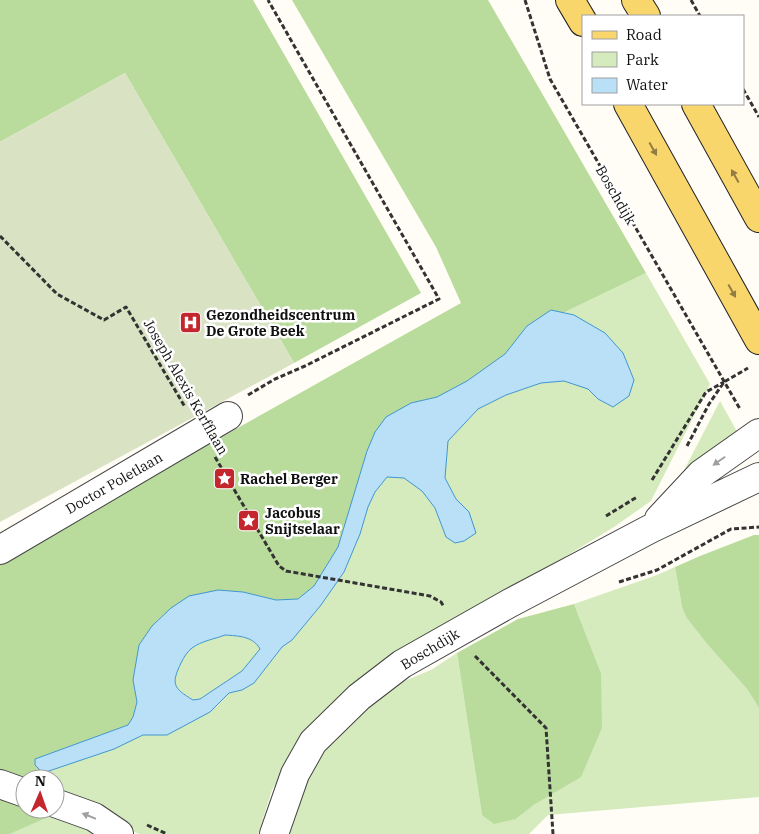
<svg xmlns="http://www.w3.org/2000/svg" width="759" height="834" viewBox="0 0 759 834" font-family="'IBM Plex Serif',serif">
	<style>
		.green { fill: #d5ebbd }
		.forest { fill: #b9dc9c }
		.cemetery { fill: #d9e3c4 }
		.water { fill: #b9e0f7; stroke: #3f96cf; fill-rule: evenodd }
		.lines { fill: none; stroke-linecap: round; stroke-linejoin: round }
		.minor-casing { stroke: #444; stroke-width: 30 }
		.major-casing { stroke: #222; stroke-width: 30 }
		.path { stroke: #333; stroke-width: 3; stroke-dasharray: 5 2.5; stroke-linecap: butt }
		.minor { stroke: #fff; stroke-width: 28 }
		.major { stroke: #f9d66b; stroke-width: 28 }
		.oneway { fill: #917d42 }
		.oneway2 { fill: #a0a0a0 }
		.labels { text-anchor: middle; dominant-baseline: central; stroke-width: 5; stroke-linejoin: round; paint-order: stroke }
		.street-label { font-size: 14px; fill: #111; stroke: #fff }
		.poi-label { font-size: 14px; font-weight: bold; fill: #111; stroke: #fff; text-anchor: start }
	</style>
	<rect width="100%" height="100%" fill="#fffdf5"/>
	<path class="green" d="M646,273L710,384L651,501L614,527L525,581L298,745L272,790L258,834H139L55,797V779H13L43,773L114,749L143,735H167L216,707L229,693L242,690L254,683L282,647L292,640L321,605L344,572L360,534L368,507L375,492L387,477H404L422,491L435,508L446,537L455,543L469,512L456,499L445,478L448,441L478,409L506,395L541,383L564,381L588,389L598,399L574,315L563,313Z
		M720,401L739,435L680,478Z
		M675,567L682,607L708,645L747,689L759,708V797L548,815L529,834H289L306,776L327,745L385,689L431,670L457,653L482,815L516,819L535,804L601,673L574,604L657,575Z
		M225,635C238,636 253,636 260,649L242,671L200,699L193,700C173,688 171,684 181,663C184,657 187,652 192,648C201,641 215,639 225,635Z
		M60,812L105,834H10Z"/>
	<path class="forest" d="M0,0H253L421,293L294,363L125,73L0,142Z
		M292,0H488L646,273L563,313L551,310L527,326L505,354L467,381L437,397L411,403L367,451L338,547L314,586L298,599L276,600L243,592L171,608L152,626L139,645L133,680L137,702L133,717L128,725L35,759V765L43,773L13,779L0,776V561L461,303L436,247Z
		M754,535H759V708L747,689L708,645L687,618L682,607L675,567L700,556Z
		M574,604L601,673L602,728L581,777L535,804L516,819L494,824L482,815L457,653L518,619Z
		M0,788L25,797V809H54L60,812L10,834H0Z"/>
	<path class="cemetery" d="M125,73L294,363L0,522V142Z"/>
	<path class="water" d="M551,310L574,315L605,333L623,353L634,380L629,396L613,407L598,399L588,389L564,381L541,383L506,395L478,409L448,441L445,478L456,499L469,512L476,533L464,541L455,543L446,537L435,508L422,491L404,478L387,477L375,492L368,507L360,534L344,572L321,605L292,640L282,647L254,683L242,690L229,693L210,712L167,735H143L114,749L43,773L35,765V759L128,725L133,717L137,702L133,680L139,645L152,626L171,608L189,596L218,590L243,592L276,600L298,599L314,586L338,547L367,451L375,432L386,417L411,403L437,397L467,381L505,354L527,326ZM225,635C238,636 253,636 260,649L242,671L200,699L193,700C173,688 171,684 181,663C184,657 187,652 192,648C201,641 215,639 225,635Z"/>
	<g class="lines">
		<defs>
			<path id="minor" d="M659,519L701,474L759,433
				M0,550L228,416
				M0,784L25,793
				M55,803L94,817L119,834
				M274,834L295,774L313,742L359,697L402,664L510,603L650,529L759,477"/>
			<path id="major" d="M570,0L583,22
				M636,0L646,16
				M628,104L759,340
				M696,104L759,218"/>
		</defs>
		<use href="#minor" class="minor-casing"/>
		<use href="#major" class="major-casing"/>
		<path class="path" d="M525,0L550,79L740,409
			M691,0L700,16
			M743,89L759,117
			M0,236L57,294L104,320L126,307L185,407
			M248,395L275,379L305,366L439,299L268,0
			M687,446L709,404L724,382L748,368
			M215,457L279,566L286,571L430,596L441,602L444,607
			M652,480L706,392L724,382
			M606,516L637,497
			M619,582L657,570L731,529L759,527
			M475,656L546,728L553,834
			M147,825L167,834"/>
		<use href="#minor" class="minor"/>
		<use href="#major" class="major"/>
	</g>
	<defs><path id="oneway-solid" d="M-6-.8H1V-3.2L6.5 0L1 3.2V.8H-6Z" transform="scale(1.25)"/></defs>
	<g class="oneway">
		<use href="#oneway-solid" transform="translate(653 149) rotate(61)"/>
		<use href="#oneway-solid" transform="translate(735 176) rotate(-119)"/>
		<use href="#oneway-solid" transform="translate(732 291) rotate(61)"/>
	</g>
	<g class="oneway2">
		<use href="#oneway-solid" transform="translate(719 461) rotate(145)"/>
		<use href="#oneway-solid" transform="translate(89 816) rotate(-158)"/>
	</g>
	<defs>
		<symbol id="hospital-square" viewBox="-11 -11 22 22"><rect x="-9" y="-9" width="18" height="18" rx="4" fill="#c4262e" stroke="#fff"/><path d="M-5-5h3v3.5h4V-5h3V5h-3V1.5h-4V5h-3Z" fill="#fff"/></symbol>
		<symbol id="sight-square" viewBox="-11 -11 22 22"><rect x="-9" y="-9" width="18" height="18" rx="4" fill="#c4262e" stroke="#fff"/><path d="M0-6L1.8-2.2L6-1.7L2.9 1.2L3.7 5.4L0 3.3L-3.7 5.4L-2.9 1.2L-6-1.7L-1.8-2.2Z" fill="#fff"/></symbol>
	</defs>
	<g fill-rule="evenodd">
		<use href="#hospital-square" x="178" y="310" width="25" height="25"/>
		<use href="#sight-square" x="212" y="466" width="25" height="25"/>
		<use href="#sight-square" x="236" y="508" width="25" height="25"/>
	</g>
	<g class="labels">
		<g class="street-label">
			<text transform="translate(616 195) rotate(60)">Boschdijk</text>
			<text transform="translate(186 387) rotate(60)">Joseph Alexis Kerfflaan</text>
			<text transform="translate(114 483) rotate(-30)">Doctor Poletlaan</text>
			<text transform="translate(430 649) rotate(-31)">Boschdijk</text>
		</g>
		<g class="poi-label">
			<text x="206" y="315">Gezondheidscentrum<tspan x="206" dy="16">De Grote Beek</tspan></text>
			<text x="240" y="479">Rachel Berger</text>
			<text x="265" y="513">Jacobus<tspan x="265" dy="16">Snijtselaar</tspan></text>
		</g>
	</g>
	<rect x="582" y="15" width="162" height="90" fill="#ffffff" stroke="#a0a0a0"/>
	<rect x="592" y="31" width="25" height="8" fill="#f9d66b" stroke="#a0a0a0"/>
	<text x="626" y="40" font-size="15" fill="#111111">Road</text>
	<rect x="592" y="52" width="25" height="15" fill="#d5ebbd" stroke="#a0a0a0"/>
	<text x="626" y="65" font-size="15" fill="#111111">Park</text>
	<rect x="592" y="78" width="25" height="15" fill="#b9e0f7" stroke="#a0a0a0"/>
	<text x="626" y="90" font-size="15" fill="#111111">Water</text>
	<g transform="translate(40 794) rotate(2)"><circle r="24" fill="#ffffff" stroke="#a0a0a0"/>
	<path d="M0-4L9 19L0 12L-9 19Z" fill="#c4262e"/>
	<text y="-8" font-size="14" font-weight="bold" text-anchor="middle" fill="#111111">N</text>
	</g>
</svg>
